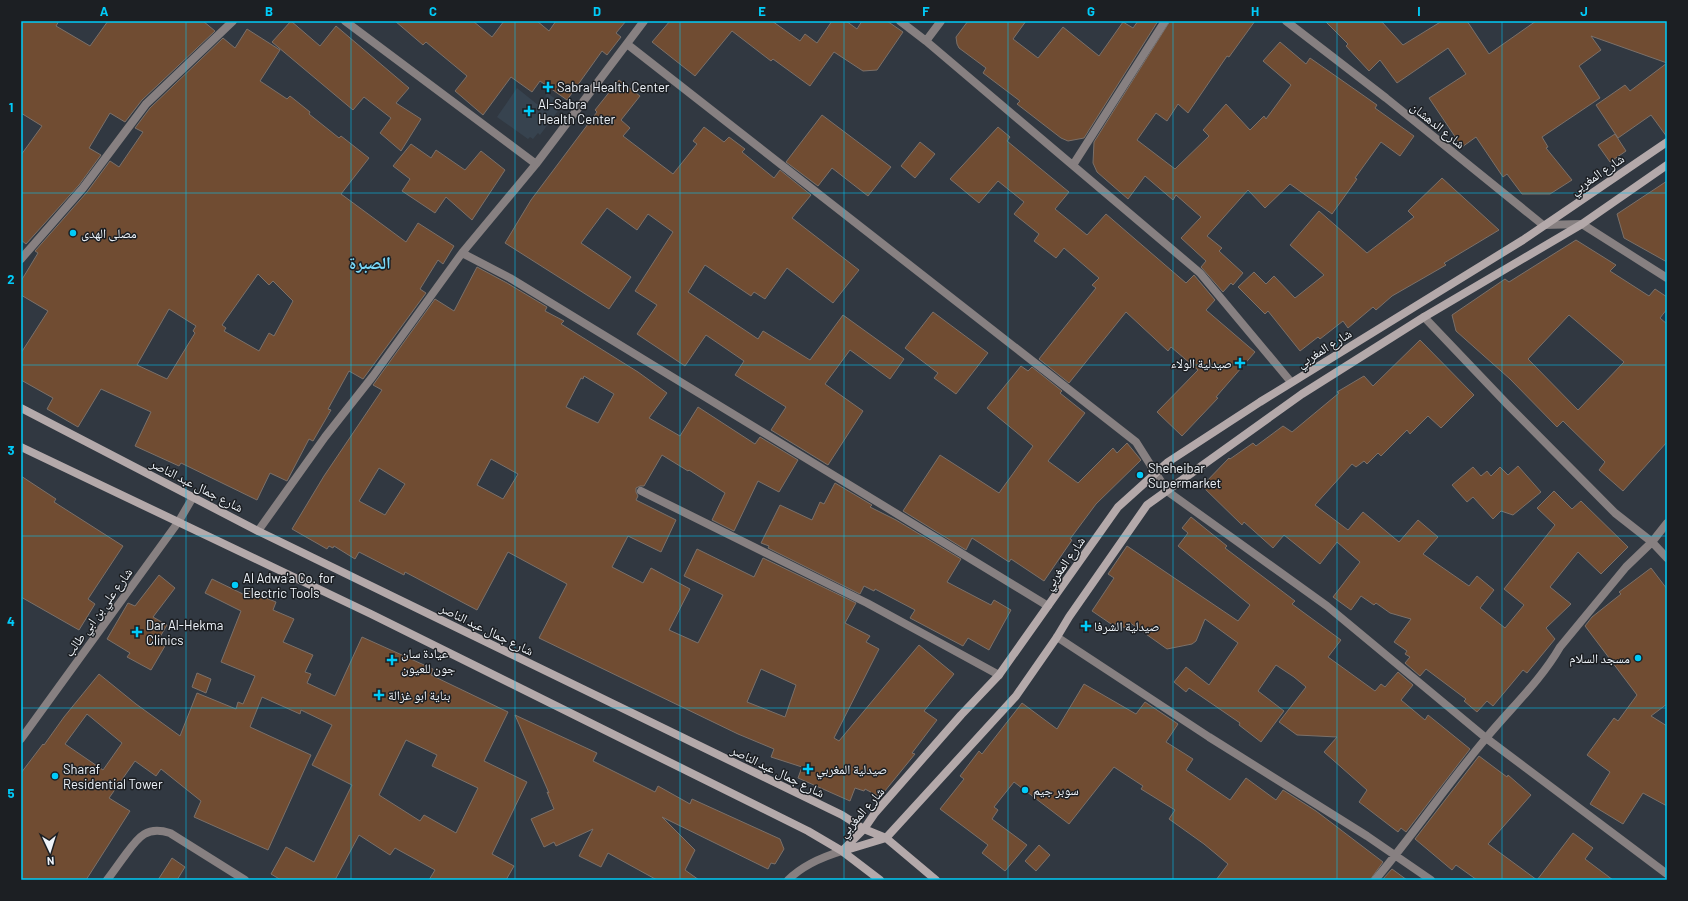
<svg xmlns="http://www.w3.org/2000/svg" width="1688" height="901" viewBox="0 0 1688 901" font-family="Barlow,'Noto Naskh Arabic',sans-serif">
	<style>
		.built { fill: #37434f }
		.building { fill: #704c32; stroke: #7b7069; fill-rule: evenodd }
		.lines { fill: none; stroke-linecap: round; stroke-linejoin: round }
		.street { stroke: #878081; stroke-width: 8 }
		.secondary { stroke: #b4a9aa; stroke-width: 8 }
		.grid { fill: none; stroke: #01cbf9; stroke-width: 1; stroke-opacity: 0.55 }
		.poi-dot { fill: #01cbf9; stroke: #1c1f23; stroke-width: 1.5 }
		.labels { text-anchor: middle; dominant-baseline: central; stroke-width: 3; stroke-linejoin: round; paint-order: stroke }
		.poi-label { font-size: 13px; fill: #eff4fa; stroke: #1c1f23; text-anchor: start }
		.street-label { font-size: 13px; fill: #eff4fa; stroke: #1c1f23 }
		.district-label { font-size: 17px; font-weight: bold; fill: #79d8f8; stroke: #1c1f23 }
		.neatline { fill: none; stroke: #01cbf9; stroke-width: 1.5 }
		.grid-label { font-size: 13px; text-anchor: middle; font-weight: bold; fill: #01cbf9 }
	</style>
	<rect width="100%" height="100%" fill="#313841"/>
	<path class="built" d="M517,88L538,105L541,100L547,104L550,100L545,96L547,93L563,104L540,135L538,133L533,139L530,137L528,139L497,117Z"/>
	<path class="building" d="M21,21H59L56,26L90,46L108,21H203L215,31L142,100L125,122L110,113L89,148L101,155L79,185L26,244L21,240V155L42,126L21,113Z
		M291,21L320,46L336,26L409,88L396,103L421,119L401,151L380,133L391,118L364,97L353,110L272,42Z
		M395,21H473L492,37L504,21H537L549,31L556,21H626L616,33L621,37L607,55L602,51L567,100L540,81L532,92L511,77L483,115L455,91L467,76L426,42L423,45Z
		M670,21H772L800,41L805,34L817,43L832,21H846L857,29L862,21H887L903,32L877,70L863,71L834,52L810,86L773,59L771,61L732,31L695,76L652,42Z
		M968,21H1026L1013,39L1038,58L1063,27L1099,56L1123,22L1133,28L1138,21H1158L1084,138L1068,141L1061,138L1017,104L1020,101L983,73L986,68L959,48L957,44L956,37Z
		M1170,21H1255L1229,57L1227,56L1188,113L1178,104L1167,121L1156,113L1137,140L1175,169L1209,136L1203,130L1226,104L1250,130L1264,116L1266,119L1291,85L1263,61L1280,42L1306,64L1310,58L1377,105L1375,108L1414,136L1400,156L1381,142L1355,178L1357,179L1332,214L1290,184L1265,208L1248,190L1207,236L1222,248L1219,251L1243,273L1233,285L1231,283L1223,292L1201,267L1206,261L1181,238L1201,217L1176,195L1173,200L1145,176L1128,199L1097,172L1093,163L1094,142Z
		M1325,21H1381L1403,45L1442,21H1467L1489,54L1536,21H1667V63L1591,36L1601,50L1579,66L1600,98L1542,137L1548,147L1546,148L1572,180L1550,194H1522L1507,174L1503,177L1476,137L1462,147L1429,98L1466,74L1448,48L1397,83L1380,60L1369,71L1346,46L1348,44Z
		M247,29L280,50L260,81L287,99L290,96L310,112L309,114L339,138L341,136L369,158L341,194L406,242L418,223L454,246L443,264L438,260L420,289L426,293L363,379L349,371L328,409L331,410L313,441L309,439L287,481L270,473L257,500L181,463L179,466L135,446L151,412L101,389L78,427L47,409L53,398L21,380V353L48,311L21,295V281L38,253L35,251L87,192L110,161L119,167L143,132L135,128L150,108L223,38L235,48ZM258,274L269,285L273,281L293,301L274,336L269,333L259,351L224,331L226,328L222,325ZM169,309L196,326L193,331L195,333L167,379L137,365Z
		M1667,63V137L1651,115L1618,138L1596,105L1625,85L1630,91Z
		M619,80L640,96L621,120L630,128L623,136L673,174L697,144L693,141L704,127L724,142L729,137L745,149L742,152L774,178L780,170L811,195L792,218L859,270L833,303L787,268L765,299L754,292L751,296L705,265L688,292L758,339L763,331L810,360L843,315L904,359L890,379L850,350L825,384L863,411L828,465L771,430L786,407L735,375L744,361L706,335L685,366L637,334L657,305L635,291L673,232L648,214L637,230L607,208L581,243L631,277L609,309L505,243L531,200L597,112L595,110Z
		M822,115L891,167L868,196L832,168L818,186L786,162Z
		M998,127L1010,137L1007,141L1069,192L1055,209L1087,235L1106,214L1186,283L1194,275L1215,300L1206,310L1255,352L1216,397L1218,398L1182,436L1157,412L1198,370L1171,347L1168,351L1126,312L1069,383L1039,359L1096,288L1092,285L1099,278L1064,248L1056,258L1034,241L1039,234L1014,214L1024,202L998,181L979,203L950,179Z
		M1615,134L1626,151L1610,162L1598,145Z
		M920,142L935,154L915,178L901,166Z
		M411,144L431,158L436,150L465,170L481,151L505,170L472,220L446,197L435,213L402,191L410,179L393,166Z
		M1442,178L1499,230L1444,263L1446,265L1392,296L1376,310L1373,307L1348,328L1343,321L1320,339L1318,337L1300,351L1268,311L1265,314L1238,287L1254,272L1266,284L1274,276L1295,298L1324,275L1290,245L1319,211L1367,253L1414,217L1408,211Z
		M1667,181V262L1624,238L1617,214Z
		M1576,240L1616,265L1610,271L1649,296L1655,289L1667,297V309L1660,318L1667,324V442L1623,491L1599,470L1605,462L1563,421L1557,427L1510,379L1456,331L1452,315L1505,279L1509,282ZM1569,315L1624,362L1578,410L1528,359Z
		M477,267L507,283L547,307L545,311L564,321L561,324L638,372L667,393L649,418L680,436L698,407L755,444L760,437L798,460L779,492L758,481L734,531L712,520L725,493L689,470L688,471L662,455L644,486H640L636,488V492L638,496L636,500L676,520L661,552L628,536L612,567L643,583L651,568L690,589L669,630L698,643L723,595L684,576L697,549L754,577L763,558L856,603L845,623L870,636L866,642L879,649L834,738L839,741L919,645L954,674L924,711L937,720L912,753L915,754L880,797L865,789L864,791L855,788L850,801L798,778L802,767L771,757L774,749L738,734L539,638L567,584L508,552L477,610L405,572L404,575L359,552L355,559L334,546L333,548L329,546L327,549L292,529L324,476L382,390L373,385L435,299L454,311ZM584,376L614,394L598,423L566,407L581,378L583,379ZM491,459L518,474L503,499L477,485ZM379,468L405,484L385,515L359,501ZM761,669L796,685L785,717L747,702Z
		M933,312L988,353L956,394L934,378L938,373L905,348Z
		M1420,340L1474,395L1441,428L1428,416L1410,434L1407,430L1381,456L1378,453L1367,464L1364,461L1356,467L1352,464L1315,505L1348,530L1363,512L1399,542L1418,520L1438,537L1423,554L1469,586L1477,576L1494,590L1480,608L1505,628L1524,605L1504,589L1555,525L1537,508L1554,491L1572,509L1581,501L1628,547L1601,574L1578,552L1550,587L1571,604L1546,628L1555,639L1527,673L1523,670L1493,706L1487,701L1477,712L1464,701L1466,699L1426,669L1420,676L1405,663L1410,657L1405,654L1407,651L1394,642L1411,619L1390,613L1376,603L1374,605L1361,596L1351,610L1333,597L1360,562L1337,542L1320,564L1284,535L1273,548L1244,522L1242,525L1202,486L1229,458L1230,459L1253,443L1256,446L1283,426L1292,432L1339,393L1337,392L1364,376L1373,386Z
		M1021,366L1028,371L1032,367L1062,391L1060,393L1085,413L1048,461L1078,483L1113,448L1117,453L1127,443L1141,460L1096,504L1070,539L1072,540L1044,581L1011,559L1009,562L972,538L966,550L903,511L940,455L999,493L1033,446L987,408Z
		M1518,466L1541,492L1513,515L1501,511L1493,519L1473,497L1467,502L1452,485L1473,467L1481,476L1487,471L1491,476L1500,467L1508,475Z
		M21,476L56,499L54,502L123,546L88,599L95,604L79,630L21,597Z
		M835,483L872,505L870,507L896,520L961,559L947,582L991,605L994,600L1011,610L989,650L968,638L963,646L910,618L915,610L875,589L874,591L864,586L860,594L768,548L769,546L761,543L780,505L812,520L820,502L824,504Z
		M1191,517L1227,546L1225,548L1295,601L1292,604L1341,640L1328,657L1375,691L1381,684L1385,687L1398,672L1413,685L1401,700L1425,720L1428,715L1470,749L1406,832L1401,828L1398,832L1359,802L1367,790L1324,752L1337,737L1297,735L1279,722L1306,687L1294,677L1276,665L1258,691L1284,711L1261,742L1239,725L1240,723L1189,688L1186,692L1174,682L1186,667L1209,685L1238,643L1205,619L1196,641L1192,644L1167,649L1129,622L1125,628L1116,623L1114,626L1092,611L1114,578L1108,574L1127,546L1238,621L1250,605L1178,546L1188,533L1182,528Z
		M1651,568L1667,589V704L1651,716L1667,726V806L1643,793L1623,824L1590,804L1610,772L1587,755L1614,718L1618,721L1637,695L1585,626L1592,617L1621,594L1619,592Z
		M159,575L175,588L153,617L167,625L157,642L165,646L151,670L127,657L130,653L107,639L128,603L135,606Z
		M212,579L247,596L249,591L276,602L273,610L294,619L283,642L313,655L305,672L311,674L307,683L335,696L362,637L433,669L431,675L508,712L484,761L527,782L492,854L514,866L506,880H429L435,870L395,848L390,855L359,835L335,880H281L271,874L286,847L314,862L352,785L312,765L332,725L301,710L300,714L262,697L250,727L311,755L268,850L194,817L201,801L161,769L156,776L135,761L109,798L130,811L86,880H21V773L43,744L44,745L64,717L99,674L136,704L180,736L197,693L236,709L238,702L243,704L255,676L221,662L241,611L205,593ZM87,714L122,743L103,770L65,744ZM406,740L437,755L432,766L478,788L456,833L424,815L420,821L379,795Z
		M197,673L211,679L206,693L192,687Z
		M1084,684L1136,714L1145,702L1178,724L1166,742L1193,759L1186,770L1230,800L1246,778L1276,800L1283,790L1316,811L1383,862L1370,880H1216L1228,864L1204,844L1169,819L1175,810L1141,789L1143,786L1114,767L1069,824L1014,782L994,807L998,810L992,819L1027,845L1005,871L982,853L988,845L940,809L964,779L960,776L979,751L982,754L1022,703L1057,729Z
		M515,715L597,753L593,761L655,792L658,786L690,804L692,799L780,839L784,849L775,864L771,863L768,869L662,817L695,850L685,870L699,880H657L608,853L601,867L579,856L593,829L556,846L554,842L544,847L531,819L554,809L547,792L549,793Z
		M1479,756L1507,777L1508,775L1531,795L1488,844L1537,880L1573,833L1593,848L1585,859L1613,880H1477L1456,865L1452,870L1415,839Z
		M1039,845L1050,855L1036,871L1025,861Z
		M172,858L185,867L177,880H158Z
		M1392,869L1407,880H1382Z"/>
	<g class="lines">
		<path class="street" d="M345,21L536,164
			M900,21L926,41L1200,273L1291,382
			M1286,21L1386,98L1543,225L1582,224L1667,278
			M926,41L941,21
			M627,44L1136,442L1167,491L1327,606L1486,738L1667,874
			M1073,165L1165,21
			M462,253L510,278L1048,606
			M21,259L83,188L146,104L233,21
			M1424,317L1507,404L1615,513L1652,542L1667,558
			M641,491L867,603L999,675
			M258,531L325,437L373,376L462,253L536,164L644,21
			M1057,637L1209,737L1367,836L1431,880
			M21,739L179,521L193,497
			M107,880C114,871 120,862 126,854C139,836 147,826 170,833L245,880
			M788,880C803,865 822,857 842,851
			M1375,880C1414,834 1448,783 1487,737C1512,707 1541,680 1560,647L1626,567L1652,542L1667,523"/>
		<path class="secondary" d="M21,408L258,531L842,815L864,829L886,838L936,880
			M21,447L371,614L808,831L842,851L880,880
			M842,851L864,829L875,813L961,715L999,675L1118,507L1168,462L1260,402L1523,240L1667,142
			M843,851L886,838L1016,696L1057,637L1069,617L1147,505L1302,394L1424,317L1582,224L1667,165"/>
	</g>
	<path class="grid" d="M186,21V880M351,21V880M515,21V880M680,21V880M844,21V880M1008,21V880M1173,21V880M1337,21V880M1502,21V880M21,193H1667M21,365H1667M21,536H1667M21,708H1667"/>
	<g class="poi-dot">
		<path d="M546 81h4v4h4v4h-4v4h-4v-4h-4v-4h4z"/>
		<path d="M527 105h4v4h4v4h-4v4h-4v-4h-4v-4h4z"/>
		<circle cx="73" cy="233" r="4"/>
		<path d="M1238 357h4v4h4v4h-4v4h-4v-4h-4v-4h4z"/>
		<circle cx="1140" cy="475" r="4"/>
		<circle cx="235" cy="585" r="4"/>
		<path d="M1084 620h4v4h4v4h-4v4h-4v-4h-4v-4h4z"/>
		<path d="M135 626h4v4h4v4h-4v4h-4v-4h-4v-4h4z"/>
		<circle cx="1638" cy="658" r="4"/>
		<path d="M390 654h4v4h4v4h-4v4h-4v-4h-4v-4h4z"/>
		<path d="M377 689h4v4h4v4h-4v4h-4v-4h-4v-4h4z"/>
		<path d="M806 763h4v4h4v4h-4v4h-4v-4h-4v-4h4z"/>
		<circle cx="55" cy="776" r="4"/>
		<circle cx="1025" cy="790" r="4"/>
	</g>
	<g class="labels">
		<g class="poi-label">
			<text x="557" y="87">Sabra Health Center</text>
			<text x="538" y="104">Al-Sabra<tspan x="538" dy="15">Health Center</tspan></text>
			<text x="81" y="233">مصلى الهدى</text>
			<text x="1232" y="363" text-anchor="end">صيدلية الولاء</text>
			<text x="1148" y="468">Sheheibar<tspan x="1148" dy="15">Supermarket</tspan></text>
			<text x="243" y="578">Al Adwa'a Co. for<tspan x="243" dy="15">Electric Tools</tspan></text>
			<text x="146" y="625">Dar Al-Hekma<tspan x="146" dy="15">Clinics</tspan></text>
			<text x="1094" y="626">صيدلية الشرفا</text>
			<text x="401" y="653">عيادة سان<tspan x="401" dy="15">جون للعيون</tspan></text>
			<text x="1630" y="658" text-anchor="end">مسجد السلام</text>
			<text x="388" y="695">بناية ابو غزالة</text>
			<text x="63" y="769">Sharaf<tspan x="63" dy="15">Residential Tower</tspan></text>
			<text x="816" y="769">صيدلية المغربي</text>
			<text x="1033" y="790">سوبر جيم</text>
		</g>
		<g class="street-label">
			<text transform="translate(1438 125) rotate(39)">شارع الدهشان</text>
			<text transform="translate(1597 174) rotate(-34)">شارع المغربي</text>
			<text transform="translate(1324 348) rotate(-32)">شارع المغربي</text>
			<text transform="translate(197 485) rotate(27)">شارع جمال عبد الناصر</text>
			<text transform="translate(1064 563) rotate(-55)">شارع المغربي</text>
			<text transform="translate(98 612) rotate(-54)">شارع علي بن ابي طالب</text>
			<text transform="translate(487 629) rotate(26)">شارع جمال عبد الناصر</text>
			<text transform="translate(778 771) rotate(26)">شارع جمال عبد الناصر</text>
			<text transform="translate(861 812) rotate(-49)">شارع المغربي</text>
		</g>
		<g class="district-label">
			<text x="370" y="262">الصبرة</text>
		</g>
	</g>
	<rect width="1688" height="901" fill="none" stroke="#1c1f23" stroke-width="44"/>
	<g transform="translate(50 851) rotate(176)" stroke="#1c1f23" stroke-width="3" paint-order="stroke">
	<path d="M0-3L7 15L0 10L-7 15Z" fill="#eff4fa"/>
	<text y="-6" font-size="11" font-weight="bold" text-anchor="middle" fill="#eff4fa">N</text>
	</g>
	<rect x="22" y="22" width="1644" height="857" class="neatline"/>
	<g class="grid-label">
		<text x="104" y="16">A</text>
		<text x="269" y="16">B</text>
		<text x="433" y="16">C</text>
		<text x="597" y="16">D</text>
		<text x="762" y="16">E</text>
		<text x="926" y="16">F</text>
		<text x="1091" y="16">G</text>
		<text x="1255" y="16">H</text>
		<text x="1419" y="16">I</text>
		<text x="1584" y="16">J</text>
		<text x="11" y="112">1</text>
		<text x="11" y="284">2</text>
		<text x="11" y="455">3</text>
		<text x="11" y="626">4</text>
		<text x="11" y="798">5</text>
	</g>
</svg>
